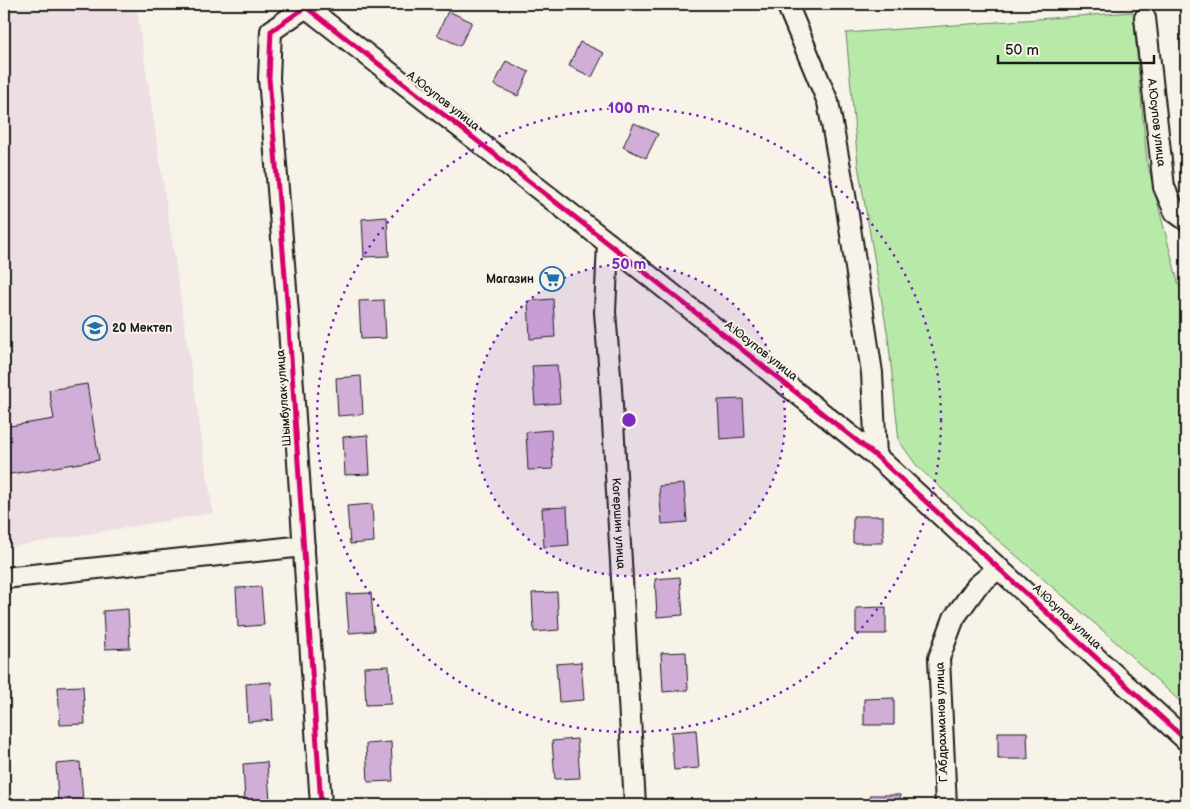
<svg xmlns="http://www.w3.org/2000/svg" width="1190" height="809" viewBox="0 0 1190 809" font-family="'Balsamiq Sans',sans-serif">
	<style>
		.built { fill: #ecdee3 }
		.green { fill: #b7e9a9; stroke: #6a8262 }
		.building { fill: #d1aed8; stroke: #1c1c1c }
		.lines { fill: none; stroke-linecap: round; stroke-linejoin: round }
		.minor-casing { stroke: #1c1c1c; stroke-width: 24 }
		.minor { stroke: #f7f3e8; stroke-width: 20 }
		.cycleway-casing { stroke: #f7f3e8; stroke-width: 8 }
		.cycleway { stroke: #d6006c; stroke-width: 5 }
		.ring { fill: none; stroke: #7b2cbf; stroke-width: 2.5; stroke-dasharray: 2.5 5 }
		.labels { text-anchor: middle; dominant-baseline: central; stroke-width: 4; stroke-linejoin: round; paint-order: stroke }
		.street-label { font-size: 12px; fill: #1c1c1c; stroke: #f7f3e8 }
		.poi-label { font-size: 12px; font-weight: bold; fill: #1c1c1c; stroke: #f7f3e8; text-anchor: end }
		.centre { fill: #7b2cbf; stroke: #f7f3e8; stroke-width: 2.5 }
		.ring-label { font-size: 15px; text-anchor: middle; font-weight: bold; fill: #7b2cbf; stroke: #f7f3e8; stroke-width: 4; stroke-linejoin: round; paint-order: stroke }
	</style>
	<rect width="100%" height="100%" fill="#f7f3e8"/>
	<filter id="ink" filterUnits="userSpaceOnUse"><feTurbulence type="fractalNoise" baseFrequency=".02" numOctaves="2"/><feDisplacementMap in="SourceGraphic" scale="10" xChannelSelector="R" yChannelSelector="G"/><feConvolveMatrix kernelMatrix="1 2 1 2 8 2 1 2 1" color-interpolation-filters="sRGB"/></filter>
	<g filter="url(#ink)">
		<path class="built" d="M4,4H136L213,513L4,548Z"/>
		<path class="green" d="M1133,12L1147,162L1179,286L1186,291V707L1108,635L982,526L917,466L899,441L888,337L858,165L846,33Z"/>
		<path class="building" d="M448,11L472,22L460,46L437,35Z
			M580,42L604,53L592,77L569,66Z
			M506,61L529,72L518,96L494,85Z
			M634,123L658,134L646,158L623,147Z
			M387,217L389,256L364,257L362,219Z
			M553,299L555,337L530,339L528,301Z
			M384,300L386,338L361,339L359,301Z
			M557,365L560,403L535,405L532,366Z
			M361,376L363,414L338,416L336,378Z
			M87,384L99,460L4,475V427L54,419L49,390Z
			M743,399L745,437L720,439L718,400Z
			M551,430L553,469L528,470L526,432Z
			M368,435L370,474L345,475L343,437Z
			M684,484L687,522L662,524L659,486Z
			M372,504L374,542L350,544L347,506Z
			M567,507L569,545L544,547L542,508Z
			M853,516H883V543H853Z
			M680,577L683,615L657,617L655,579Z
			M261,587L264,625L238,627L236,588Z
			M557,592L559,630L534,632L532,593Z
			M371,593L374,631L349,633L346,594Z
			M886,607V634H856V608Z
			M128,609L130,648L105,649L103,611Z
			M686,652L688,690L663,692L661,653Z
			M581,662L584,700L559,702L556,664Z
			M389,666L391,704L366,705L364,667Z
			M271,682L273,720L248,722L246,684Z
			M83,686L85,724L60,725L58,687Z
			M894,698V725H864V699Z
			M696,730L699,768L674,770L671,732Z
			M998,732H1027L1028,759H998Z
			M577,739L580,778L555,779L552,741Z
			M391,742L393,781L368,782L366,744Z
			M80,762L83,801L58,802L56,764Z
			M267,762L270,800L245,802L243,764Z
			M870,795H900V805H870Z"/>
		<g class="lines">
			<defs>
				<g id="minor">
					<path d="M302,4L608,243L876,456L1186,740"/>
					<path d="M787,4L828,102L845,195L872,373L876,456"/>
					<path d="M306,7L271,31L269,78L288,313L321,805"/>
					<path id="s1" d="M1145,18L1164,187L1175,212L1186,220"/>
					<path id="s2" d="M608,243L605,312L611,388L635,805"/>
					<path d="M4,578L304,546"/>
					<path d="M946,805L939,658L954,618L977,586L999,568"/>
				</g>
			</defs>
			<use href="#minor" class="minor-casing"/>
			<use href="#minor" class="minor"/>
			<defs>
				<path id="cycleway" d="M302,4L608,243L876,456L1186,740
					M306,7L271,31L269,78L288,313L321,805"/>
			</defs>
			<use href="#cycleway" class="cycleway-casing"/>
			<use href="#cycleway" class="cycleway"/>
		</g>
	</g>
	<circle cx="629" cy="420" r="156" fill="#7b2cbf" fill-opacity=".12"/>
	<g class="ring">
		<circle cx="629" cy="420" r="156"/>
		<circle cx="629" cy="420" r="312"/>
	</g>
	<defs>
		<symbol id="supermarket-ring" viewBox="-11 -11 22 22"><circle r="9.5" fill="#f7f3e8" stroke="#1f6fb2" stroke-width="1.5"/><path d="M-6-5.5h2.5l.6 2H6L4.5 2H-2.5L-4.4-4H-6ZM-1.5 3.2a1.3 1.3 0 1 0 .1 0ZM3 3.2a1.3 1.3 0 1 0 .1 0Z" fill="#1f6fb2"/></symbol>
		<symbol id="school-ring" viewBox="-11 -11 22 22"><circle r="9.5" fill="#f7f3e8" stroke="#1f6fb2" stroke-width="1.5"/><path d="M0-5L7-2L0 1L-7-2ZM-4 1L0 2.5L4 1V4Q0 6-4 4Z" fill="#1f6fb2"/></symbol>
	</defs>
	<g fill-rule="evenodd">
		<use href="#supermarket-ring" x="538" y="265" width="28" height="28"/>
		<use href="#school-ring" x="81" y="314" width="28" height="28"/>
	</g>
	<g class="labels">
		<g class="street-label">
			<text transform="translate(443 101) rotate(38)">А.Юсупов улица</text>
			<text stroke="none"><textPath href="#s1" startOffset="105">А.Юсупов улица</textPath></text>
			<text transform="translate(761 351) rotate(38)">А.Юсупов улица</text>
			<text transform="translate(284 398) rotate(-94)">Шымбулак улица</text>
			<text stroke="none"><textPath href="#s2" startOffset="281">Когершин улица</textPath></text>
			<text transform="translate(1067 617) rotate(43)">А.Юсупов улица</text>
			<text transform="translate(942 722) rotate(-92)">Г.Абдрахманов улица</text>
		</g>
		<g class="poi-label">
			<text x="534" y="279">Магазин</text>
			<text x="112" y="328" text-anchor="start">20 Мектеп</text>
		</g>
	</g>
	<circle cx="629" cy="420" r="8" class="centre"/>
	<g class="ring-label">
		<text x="629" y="113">100 m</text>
		<text x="629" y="269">50 m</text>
	</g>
	<rect width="1190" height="809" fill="none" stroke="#f7f3e8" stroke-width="20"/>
	<rect x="10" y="10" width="1170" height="789" fill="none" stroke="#1c1c1c" stroke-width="2" filter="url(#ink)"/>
	<path d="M998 55v8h156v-8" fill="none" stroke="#1c1c1c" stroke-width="2.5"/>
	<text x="1005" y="55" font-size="15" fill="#1c1c1c" stroke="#f7f3e8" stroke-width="4" paint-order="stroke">50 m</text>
</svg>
